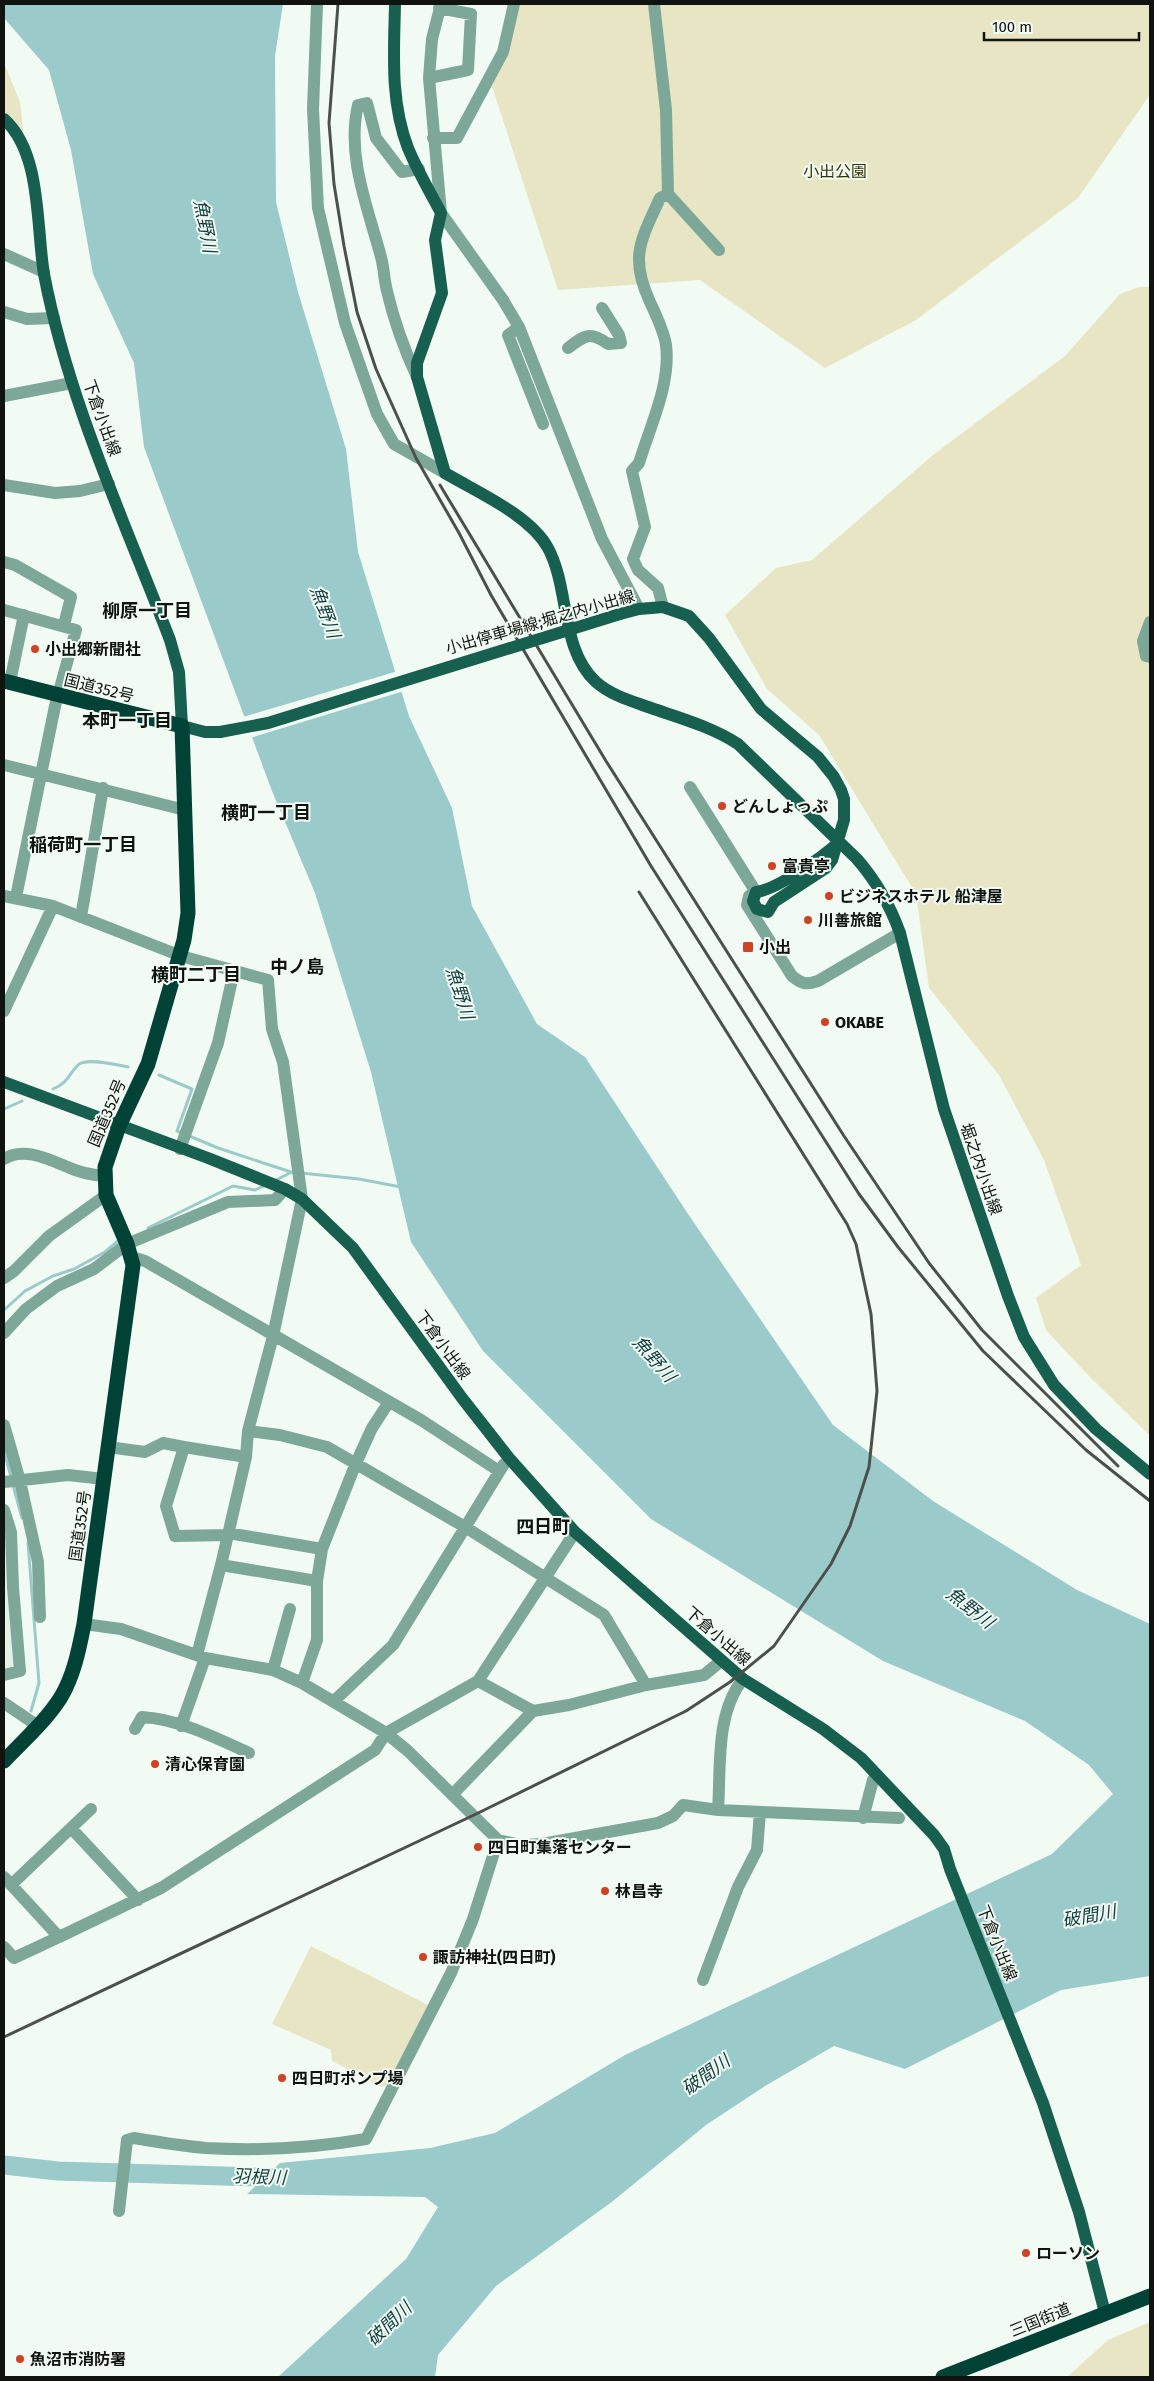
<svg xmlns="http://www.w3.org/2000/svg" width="1154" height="2381" viewBox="0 0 1154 2381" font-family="'Fira Sans','Noto Sans JP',sans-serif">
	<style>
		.built { fill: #e2f2e5 }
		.green { fill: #e7e5c3 }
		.water { fill: #9acaca }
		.pier { fill: #f2fbf3 }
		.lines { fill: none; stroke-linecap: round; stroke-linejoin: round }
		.stream { stroke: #9acaca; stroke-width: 3 }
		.river { stroke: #9acaca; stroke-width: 19 }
		.minor { stroke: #7da799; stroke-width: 12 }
		.major { stroke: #175f4e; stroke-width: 12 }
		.highway { stroke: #004336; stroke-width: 15 }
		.rail { stroke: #4c504c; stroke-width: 3 }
		.major-bridge { stroke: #175f4e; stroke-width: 12 }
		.poi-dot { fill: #cd4323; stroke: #f2fbf3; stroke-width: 2 }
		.labels { text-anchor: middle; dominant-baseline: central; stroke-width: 4; stroke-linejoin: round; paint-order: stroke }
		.park-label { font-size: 16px; fill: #363202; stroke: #f2fbf3 }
		.street-label { font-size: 16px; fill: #101310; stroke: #f2fbf3 }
		.poi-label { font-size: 16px; font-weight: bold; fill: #101310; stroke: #f2fbf3; text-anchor: start }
		.water-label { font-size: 18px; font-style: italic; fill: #113e3f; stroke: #f2fbf3 }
		.neighbourhood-label { font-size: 18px; font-weight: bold; fill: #101310; stroke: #f2fbf3 }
	</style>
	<rect width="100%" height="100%" fill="#f2fbf3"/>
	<path class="built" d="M4,1524L16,1671L4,1673Z"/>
	<path class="green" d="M514,4H1150V98L1149,96L1078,198L916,320L825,368L700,280L558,290L489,77Z
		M4,63L20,102L25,147L4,119Z
		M1139,287H1150V1436L1087,1374L1046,1330L1036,1298L1081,1265L1044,1160L999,1075L929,988L916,894L819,735L767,689L725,615L776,568L812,560L933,455L1065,356L1120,294Z
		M311,1946L428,2005L390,2083L382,2087L332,2061L331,2050L272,2024Z
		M1150,2322V2377H1067L1108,2340Z"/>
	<path class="water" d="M4,4H283L275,56L276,202L298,292L346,449L358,552L409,716L452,808L472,906L537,1024L585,1057L688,1214L833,1425L933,1501L1077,1590L1150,1624V1976L1061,1990L905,2069L834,2046L765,2086L706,2125L613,2201L496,2286L438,2355L435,2377H278L406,2259L438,2207L425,2197L247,2194L280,2163L430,2148L495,2133L625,2055L1052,1854L1113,1794L1089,1765L1025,1721L883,1661L651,1519L483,1351L411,1242L371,1072L315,893L272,791L144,447L134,363L93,274L71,150L49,70L4,18Z"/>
	<path class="pier" d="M398,671L404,691L250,738L243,717Z"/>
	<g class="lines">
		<path class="stream" d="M159,1075L192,1089L177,1131L182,1133
			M53,1089C69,1082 67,1076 78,1065C86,1057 117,1065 128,1067
			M4,1109L22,1101
			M187,1135L218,1148L294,1173
			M301,1173L359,1179L401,1187
			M276,1180L290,1173
			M148,1228L233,1186L255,1190L266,1185
			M4,1310L25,1291L53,1276L74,1269L105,1252L118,1241
			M4,1451L11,1477
			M13,1485L22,1518
			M28,1543L39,1683L31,1711"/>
		<path class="river" d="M4,2165L58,2171L290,2178"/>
		<path class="minor" d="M317,4L313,109L318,208L345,323L377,414L394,444L445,473
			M441,4L432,39L429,78L441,213L503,300L519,327L602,539L639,609
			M654,4L666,110L668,194L719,250
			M429,78L468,70L471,14L439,8
			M433,138H457L503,52L514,4
			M4,254L44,272
			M4,312L27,319L54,318
			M519,327L508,335L543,424
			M568,348C585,335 590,331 608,344L621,343L619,335L602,308
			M417,377C404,349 394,321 387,291C384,280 384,268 381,257C368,208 346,156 358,105L367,103L376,138L402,172L419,169
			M4,396L72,383
			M4,485L55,493L80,491L109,484
			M4,562L15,565L71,597L64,625
			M663,607L658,588L638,570L633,559L645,527L632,471L639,463C650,426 671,384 666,345C664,331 656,315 650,302C629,257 641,240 660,198L668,194
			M4,610L76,630L55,706L16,897
			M1150,622L1143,641L1146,656L1150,657
			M10,682L24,615
			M4,765L185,810
			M690,787L756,892L749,896L747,905L792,976C802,984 806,985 818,981L900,933
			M4,896L53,906L181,956L268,980L272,1029L283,1062L302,1199L273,1336L248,1431L246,1457L221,1565L197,1655
			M81,917L103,788
			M4,1011L53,906
			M180,1149L218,1043L234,971
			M4,1159C24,1146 50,1160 70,1168C81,1173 93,1175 104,1176
			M132,1257L145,1261L421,1420L499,1471
			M4,1278L14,1271L49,1236L106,1195
			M4,1333L26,1309L57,1286L94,1269L127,1244L228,1202L275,1200L285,1189
			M4,1425L20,1481L38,1562L40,1617
			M248,1431L280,1435L327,1447L465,1527L604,1615L646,1685
			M108,1447L145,1452L163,1443L184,1447
			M4,1482L68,1475L104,1479
			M4,1510L11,1532L13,1587L20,1671L4,1675
			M228,1533L322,1549
			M228,1535L175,1536L166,1506L184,1447L246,1457
			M221,1565L317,1581
			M84,1624L121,1629L205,1658L273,1670L302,1683L386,1733L408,1751L498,1840L521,1845L542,1844L658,1823L673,1816L683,1805L718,1810L899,1818
			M273,1670L290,1609
			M478,1681L533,1711
			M302,1683L317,1640V1581L322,1549L356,1463L372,1428L389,1402
			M335,1700L393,1645L504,1464
			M4,1703L38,1726
			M181,1726L205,1658
			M135,1729L142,1717C179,1719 216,1738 249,1753
			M452,1795L533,1711L569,1705L646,1685L704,1675L721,1661
			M718,1810C721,1768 715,1714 743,1679
			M863,1818L873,1780L877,1775
			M71,1828L138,1900
			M4,1877L59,1937L161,1888L375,1750L386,1733L478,1681L575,1532
			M11,1885L91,1809
			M4,1947L14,1958L59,1937
			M703,1980L738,1887L757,1850L760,1812
			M119,2211L127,2140L134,2138C158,2142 182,2146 206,2148C259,2151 314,2148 366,2139L451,1973L473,1919L498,1840"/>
		<path class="major" d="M395,4C394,53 390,101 408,148C417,170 430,192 441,213L435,240L442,293L417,363V377L445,473C477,492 530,515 548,548C570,589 560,649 596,682C612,696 632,701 651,708C680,718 712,727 738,744L857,859C877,882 890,905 900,933L944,1109L1008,1296L1024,1337L1054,1385L1096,1429L1150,1474
			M4,119C42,153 36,227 44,274C68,400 124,520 170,640L179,672L182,726L205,732H220
			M620,614L639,609L663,607L689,616L709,638L761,709L818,757L834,777L841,790L844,799V820L832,860L826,868L774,902L768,912L757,909L753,901L756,892C776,890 823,857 838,843
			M4,1082L208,1158L285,1189L302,1199L353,1248L462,1398L509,1458L575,1532L743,1679L823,1729L861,1758L934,1835L944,1849L950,1869L1043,2103L1079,2212L1105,2313"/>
		<path class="highway" d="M4,681L182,726L188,913L184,940L148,1064L119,1126L105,1167L106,1195L127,1244L133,1265L84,1624C79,1649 74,1675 61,1697C46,1721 23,1741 4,1761
			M943,2377L1150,2296"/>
		<path class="rail" d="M338,4L329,123L334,184L344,246L357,312L376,369L416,458L459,533L491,595L651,866L859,1194L898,1247L983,1351L1086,1450L1150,1501
			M440,485L606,761L844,1136L929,1263L982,1330L1118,1466
			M4,2037L474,1815L686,1711L730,1682L774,1646L831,1564L850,1526L869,1467L877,1391L871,1314L856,1244L847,1224L639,892"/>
		<path class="major-bridge" d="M220,732L268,723L620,614"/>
	</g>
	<g class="poi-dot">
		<circle cx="35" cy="649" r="5"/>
		<circle cx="722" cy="806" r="5"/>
		<circle cx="772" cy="866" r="5"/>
		<circle cx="829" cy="896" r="5"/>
		<circle cx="808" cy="920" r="5"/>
		<rect x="742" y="941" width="12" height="12" rx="2.5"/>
		<circle cx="825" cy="1022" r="5"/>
		<circle cx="155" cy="1764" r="5"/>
		<circle cx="478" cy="1847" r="5"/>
		<circle cx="605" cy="1891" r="5"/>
		<circle cx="423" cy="1957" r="5"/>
		<circle cx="282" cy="2078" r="5"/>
		<circle cx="1026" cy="2253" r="5"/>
		<circle cx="20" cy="2359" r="5"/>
	</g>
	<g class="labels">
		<g class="park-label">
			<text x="835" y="171">小出公園</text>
		</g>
		<g class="street-label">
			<text transform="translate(102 418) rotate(70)">下倉小出線</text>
			<text transform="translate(540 622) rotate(-16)">小出停車場線;堀之内小出線</text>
			<text transform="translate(99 688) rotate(14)">国道352号</text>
			<text transform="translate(107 1113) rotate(-67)">国道352号</text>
			<text transform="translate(981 1169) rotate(71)">堀之内小出線</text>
			<text transform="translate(443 1345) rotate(54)">下倉小出線</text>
			<text transform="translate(80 1526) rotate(-82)">国道352号</text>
			<text transform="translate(718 1636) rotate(41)">下倉小出線</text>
			<text transform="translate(997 1943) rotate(68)">下倉小出線</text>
			<text transform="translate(1040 2320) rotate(-22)">三国街道</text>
		</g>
		<g class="poi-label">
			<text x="45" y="649">小出郷新聞社</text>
			<text x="732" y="806">どんしょっぷ</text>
			<text x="782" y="866">富貴亭</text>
			<text x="839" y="896">ビジネスホテル 船津屋</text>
			<text x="818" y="920">川善旅館</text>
			<text x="759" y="947">小出</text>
			<text x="835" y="1022">OKABE</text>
			<text x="165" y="1764">清心保育園</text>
			<text x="488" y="1847">四日町集落センター</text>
			<text x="615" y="1891">林昌寺</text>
			<text x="433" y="1957">諏訪神社(四日町)</text>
			<text x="292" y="2078">四日町ポンプ場</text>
			<text x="1036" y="2253">ローソン</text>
			<text x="30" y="2359">魚沼市消防署</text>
		</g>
		<g class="water-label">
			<text transform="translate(205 226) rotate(79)">魚野川</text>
			<text transform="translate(325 612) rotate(70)">魚野川</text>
			<text transform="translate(460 993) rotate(73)">魚野川</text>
			<text transform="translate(654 1359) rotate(49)">魚野川</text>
			<text transform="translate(970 1608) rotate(38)">魚野川</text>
			<text transform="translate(1089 1916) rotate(-10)">破間川</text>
			<text transform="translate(706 2075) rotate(-36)">破間川</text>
			<text transform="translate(259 2177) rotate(2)">羽根川</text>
			<text transform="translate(389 2324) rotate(-44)">破間川</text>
		</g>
		<g class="neighbourhood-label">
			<text x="147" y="611">柳原一丁目</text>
			<text x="127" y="721">本町一丁目</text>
			<text x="266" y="813">横町一丁目</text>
			<text x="83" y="845">稲荷町一丁目</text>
			<text x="297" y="967">中ノ島</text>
			<text x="196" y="975">横町二丁目</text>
			<text x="543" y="1527">四日町</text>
		</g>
	</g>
	<rect width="1154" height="2381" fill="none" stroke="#101310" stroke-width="10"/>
	<path d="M984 32v8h155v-8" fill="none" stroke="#101310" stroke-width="2.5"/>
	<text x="992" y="32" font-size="15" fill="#101310" stroke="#f2fbf3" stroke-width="4" paint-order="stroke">100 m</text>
</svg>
